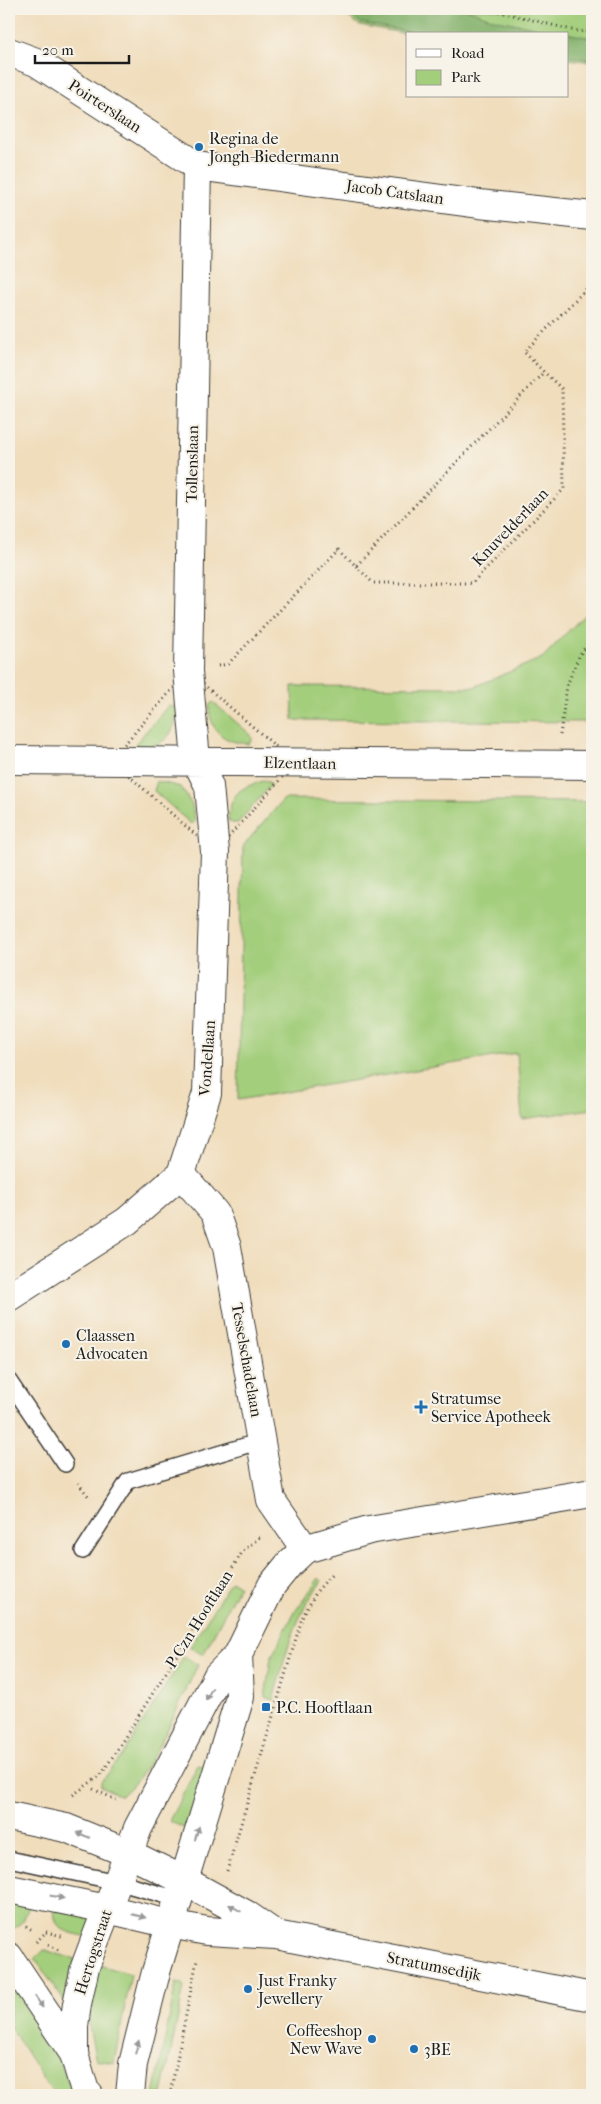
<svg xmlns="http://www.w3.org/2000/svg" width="601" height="2104" viewBox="0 0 601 2104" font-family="'IM FELL French Canon',serif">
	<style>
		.green { fill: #a3ce7b; stroke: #60754c }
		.forest { fill: #82b16b; stroke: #4f6644 }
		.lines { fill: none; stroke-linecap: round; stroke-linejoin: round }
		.service-casing { stroke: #3c3934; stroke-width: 18 }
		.minor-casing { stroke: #3c3934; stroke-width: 30 }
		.tertiary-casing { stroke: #3c3934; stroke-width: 30 }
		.path { stroke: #3c3934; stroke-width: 3; stroke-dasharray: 1 4; stroke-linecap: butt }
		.service { stroke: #fff; stroke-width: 15 }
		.minor { stroke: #fff; stroke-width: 28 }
		.tertiary { stroke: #fff; stroke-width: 28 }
		.oneway { fill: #999 }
		.poi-dot { fill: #1f6fb2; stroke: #f7f3e8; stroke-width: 2 }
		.labels { text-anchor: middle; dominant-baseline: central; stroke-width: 4; stroke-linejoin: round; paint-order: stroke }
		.street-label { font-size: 16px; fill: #1c1c1c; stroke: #f7f3e8 }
		.poi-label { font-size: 16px; fill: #1c1c1c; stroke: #f7f3e8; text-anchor: start }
	</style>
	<rect width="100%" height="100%" fill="#f7f3e8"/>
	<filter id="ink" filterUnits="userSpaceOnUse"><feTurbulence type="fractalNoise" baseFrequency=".02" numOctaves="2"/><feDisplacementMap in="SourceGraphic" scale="10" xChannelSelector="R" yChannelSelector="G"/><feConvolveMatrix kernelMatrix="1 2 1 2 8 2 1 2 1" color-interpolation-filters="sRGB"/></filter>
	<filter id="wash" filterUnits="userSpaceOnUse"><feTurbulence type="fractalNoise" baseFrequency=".0096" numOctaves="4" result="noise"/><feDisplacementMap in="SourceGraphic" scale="20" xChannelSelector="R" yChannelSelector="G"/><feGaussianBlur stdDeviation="1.12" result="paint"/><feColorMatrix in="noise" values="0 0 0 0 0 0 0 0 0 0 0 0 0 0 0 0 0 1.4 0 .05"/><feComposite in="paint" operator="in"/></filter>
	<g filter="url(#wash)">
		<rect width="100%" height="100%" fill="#f0ddbc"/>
		<path class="green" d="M338,9H592V62L567,59V34H408L359,25Z
			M592,607V722L293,720L292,686L474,687L542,658Z
			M213,702L251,735L252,740L249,744C223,742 210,732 209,705Z
			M168,706H173L178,708C175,734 165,748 137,747L135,744Z
			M157,781L181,787L192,805L195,822L191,824L154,791Z
			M263,781L269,782L271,785L238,823H232L228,820C231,794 238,788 263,781Z
			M284,799L592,802V1109L522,1119L517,1053L238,1100L243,846Z
			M319,1578L322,1581C294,1616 285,1658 273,1700L265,1697L271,1658L294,1613Z
			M231,1581L239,1586L203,1655L190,1647Z
			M184,1656L198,1665C180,1701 152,1773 121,1796L101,1786V1782L122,1756Z
			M198,1765L208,1767L186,1829L184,1828L171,1822L170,1819Z
			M9,1898L30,1904L23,1921L12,1930L9,1928Z
			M54,1910L93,1916L88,1937C69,1932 55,1933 54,1910Z
			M44,1950L75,1959L65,2002L35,1959Z
			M99,1965L131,1974L114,2063L96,2060L90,2032L88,2009Z
			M9,1978L50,2037L74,2095H54L9,2025Z
			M176,1983L182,1984L184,1987L162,2095H154Z"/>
		<path class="forest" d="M342,9H466L497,20L592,38V60L567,56V34H421L361,23Z"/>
	</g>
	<g filter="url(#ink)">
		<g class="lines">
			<defs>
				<path id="service" d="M9,1381L65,1464
					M83,1551L128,1481L261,1441
					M9,1859L117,1882L178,1899"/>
				<path id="minor" d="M9,52L36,62L197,166L479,204L592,216
					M9,760L592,765
					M181,1174L215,1213L227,1247L271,1500L305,1549
					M9,1297L127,1221L181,1174L207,1093L215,852L209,786L196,760L188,671L197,166
					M183,1880L247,1915L276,1935
					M170,1924L207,1931L276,1935L592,1997"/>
				<path id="tertiary" d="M9,1816L66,1828L128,1853L183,1880
					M9,1889L107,1909L170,1924
					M9,1957L74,2054L85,2091L89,2095
					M74,2054V2026L77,2004L85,1967L94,1943L138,1828L218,1675L238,1655L272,1585L290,1563L305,1549L369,1530L592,1493
					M130,2095L133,2064L156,1972L240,1697L238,1655"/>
			</defs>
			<use href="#service" class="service-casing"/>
			<use href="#minor" class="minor-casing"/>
			<use href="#tertiary" class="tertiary-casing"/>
			<path class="path" d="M489,9L572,30L592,33
				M356,566L373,583H472L564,489L562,389L544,372
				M218,666L228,664L339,549L356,566L544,372L524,352L592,283
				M188,671L295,763L215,852L111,760Z
				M560,735L567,685L580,654L592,639
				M78,1483L89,1497
				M93,1789L116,1800
				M73,1795L101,1775L243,1551L260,1537
				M227,1871L302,1618L317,1591L333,1573
				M26,1926L32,1930
				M46,1932L65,1937
				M36,1942L46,1932
				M48,1945L59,1950
				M170,2095L197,1960"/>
			<use href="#service" class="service"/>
			<use href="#minor" class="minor"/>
			<use href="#tertiary" class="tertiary"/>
		</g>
		<defs><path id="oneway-solid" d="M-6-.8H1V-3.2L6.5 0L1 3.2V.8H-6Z" transform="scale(1.25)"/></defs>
		<g class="oneway">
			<use href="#oneway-solid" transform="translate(209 1694) rotate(118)"/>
			<use href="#oneway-solid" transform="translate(197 1833) rotate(-73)"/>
			<use href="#oneway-solid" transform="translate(83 1835) rotate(-158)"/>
			<use href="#oneway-solid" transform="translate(57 1897) rotate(12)"/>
			<use href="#oneway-solid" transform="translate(235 1908) rotate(-150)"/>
			<use href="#oneway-solid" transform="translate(139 1916) rotate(14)"/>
			<use href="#oneway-solid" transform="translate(39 2002) rotate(57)"/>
			<use href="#oneway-solid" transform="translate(137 2047) rotate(-75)"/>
		</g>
	</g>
	<g class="poi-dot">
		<circle cx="199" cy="147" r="5"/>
		<circle cx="66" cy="1344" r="5"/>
		<path d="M418.5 1399.5h5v5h5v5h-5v5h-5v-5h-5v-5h5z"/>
		<rect x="261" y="1702" width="10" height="10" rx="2.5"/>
		<circle cx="248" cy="1989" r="5"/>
		<circle cx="372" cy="2039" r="5"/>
		<circle cx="414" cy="2049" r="5"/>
	</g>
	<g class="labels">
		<g class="street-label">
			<text transform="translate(105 106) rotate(33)">Poirterslaan</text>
			<text transform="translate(395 192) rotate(8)">Jacob Catslaan</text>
			<text transform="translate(192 464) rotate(-89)">Tollenslaan</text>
			<text transform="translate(510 527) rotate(-46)">Knuvelderlaan</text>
			<text transform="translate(300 763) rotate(1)">Elzentlaan</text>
			<text transform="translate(207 1058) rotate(-86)">Vondellaan</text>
			<text transform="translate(247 1360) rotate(80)">Tesselschadelaan</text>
			<text transform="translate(199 1619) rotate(-58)">P Czn Hooftlaan</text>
			<text transform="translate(93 1952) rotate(-72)">Hertogstraat</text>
			<text transform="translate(434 1966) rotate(11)">Stratumsedijk</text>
		</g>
		<g class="poi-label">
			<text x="209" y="138">Regina de<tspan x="209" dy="18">Jongh-Biedermann</tspan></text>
			<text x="76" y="1335">Claassen<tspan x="76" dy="18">Advocaten</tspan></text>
			<text x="431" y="1398">Stratumse<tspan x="431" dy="18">Service Apotheek</tspan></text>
			<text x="276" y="1707">P.C. Hooftlaan</text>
			<text x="258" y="1980">Just Franky<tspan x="258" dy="18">Jewellery</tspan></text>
			<text x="362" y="2030" text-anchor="end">Coffeeshop<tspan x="362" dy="18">New Wave</tspan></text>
			<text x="424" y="2049">3BE</text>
		</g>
	</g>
	<rect width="601" height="2104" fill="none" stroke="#f7f3e8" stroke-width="30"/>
	<rect x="406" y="32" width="162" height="65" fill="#f7f3e8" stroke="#9f9d96"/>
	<rect x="416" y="49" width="25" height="8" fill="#ffffff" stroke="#9f9d96"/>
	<text x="451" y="58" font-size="15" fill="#1c1c1c">Road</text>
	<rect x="416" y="70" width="25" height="15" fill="#a3ce7b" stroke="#9f9d96"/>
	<text x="451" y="82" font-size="15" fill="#1c1c1c">Park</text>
	<path d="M35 55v8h94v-8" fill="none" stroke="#1c1c1c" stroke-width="2.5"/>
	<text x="42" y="55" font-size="15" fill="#1c1c1c" stroke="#f7f3e8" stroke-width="4" paint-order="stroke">20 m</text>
</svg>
